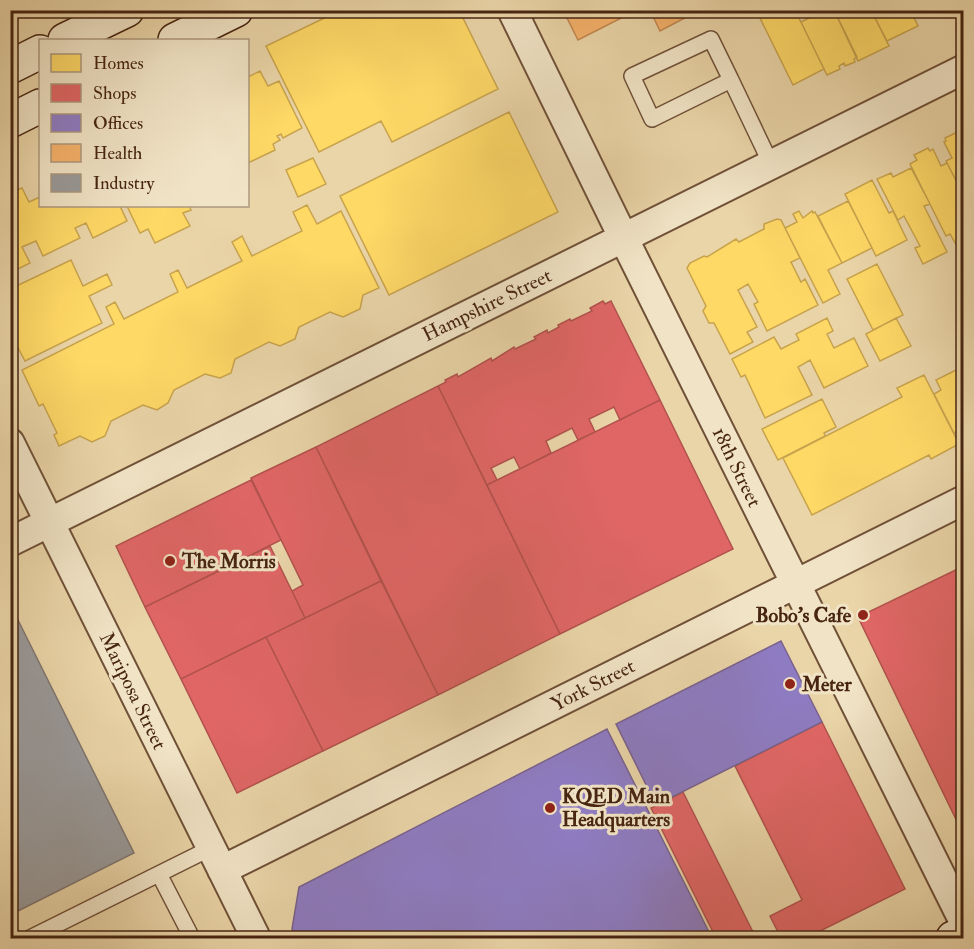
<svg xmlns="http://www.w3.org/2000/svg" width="974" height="949" viewBox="0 0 974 949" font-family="'IM FELL Double Pica',serif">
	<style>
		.homes { fill: #ffd966; stroke: #c8a34d; stroke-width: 1.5 }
		.shops { fill: #e06666; stroke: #b2524d; stroke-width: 1.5 }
		.offices { fill: #8e7cc3; stroke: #79628e; stroke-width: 1.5 }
		.health { fill: #f6b26b; stroke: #c28850; stroke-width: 1.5 }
		.industry { fill: #999; stroke: #807670; stroke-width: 1.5 }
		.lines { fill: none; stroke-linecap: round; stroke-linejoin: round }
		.lane-casing { stroke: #705138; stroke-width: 18 }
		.street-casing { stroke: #705138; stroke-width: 32 }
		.secondary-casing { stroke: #472512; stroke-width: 36 }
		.lane { stroke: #f1e4c6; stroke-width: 15 }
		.street { stroke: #f1e4c6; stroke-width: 28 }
		.secondary { stroke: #f1e4c6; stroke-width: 33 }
		.poi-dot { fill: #8f2418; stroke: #f1e4c6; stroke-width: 2 }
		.labels { text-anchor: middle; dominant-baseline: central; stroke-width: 6; stroke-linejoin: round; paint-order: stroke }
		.street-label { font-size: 20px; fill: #472512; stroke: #f1e4c6 }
		.poi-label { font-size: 20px; font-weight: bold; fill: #472512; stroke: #f1e4c6; text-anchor: start }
	</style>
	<rect width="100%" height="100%" fill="#ead5a8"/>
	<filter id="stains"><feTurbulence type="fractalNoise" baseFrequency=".00333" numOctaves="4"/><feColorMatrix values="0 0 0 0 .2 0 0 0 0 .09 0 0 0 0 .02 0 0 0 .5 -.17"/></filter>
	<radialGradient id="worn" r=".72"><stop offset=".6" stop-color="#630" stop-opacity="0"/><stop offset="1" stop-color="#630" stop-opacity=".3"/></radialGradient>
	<path class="homes" d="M341,10H459L498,89L392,142L381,121L319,152L266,46Z
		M756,10H795L824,69L793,85Z
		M834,10H871L889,46L858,61Z
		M834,10L857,57L854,59L855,62L845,66L844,63L839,66L840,69L827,75L801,22L811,17L809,11L811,10Z
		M871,10H910L918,26L887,41Z
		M260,71L268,86L279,81L302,128L283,138L281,134L277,136L280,140L273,144L275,150L248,163V77Z
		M509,112L558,212L389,295L340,196Z
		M964,129V196L946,161L952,158L944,142L946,141L945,138Z
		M928,148L930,151L933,149L941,166L947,163L964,196V245L958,248L950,234L946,236L910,164L917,160L914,155Z
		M313,158L326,184L298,197L286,170Z
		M911,168L930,204L924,206L947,252L923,264L915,248L920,246L904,216L898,220L877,179L891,173L893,177Z
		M872,180L889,213L893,211L907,240L876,256L845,194Z
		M22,188L29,202L40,197V206H120L127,221L93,238L86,223L75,228L80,238L43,256L36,241L22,247L30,263L10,273V193Z
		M848,201L872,248L842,263L818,216Z
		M307,205L317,224L341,211L379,288L363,295L360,309L343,317L330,312L299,327L295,339L280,346L269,342L235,359L231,373L220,378L205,374L174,390L168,403L157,410L143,405L111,421L105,436L92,442L80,436L59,446L54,435L57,433L43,404L39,406L22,370L114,324L106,307L115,302L124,319L178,292L170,274L178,270L187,288L242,261L232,242L242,236L252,256L302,231L293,212Z
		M127,206H189L191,210L183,213L190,226L155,243L148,229L140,233Z
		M799,211L803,218L812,211L813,213L815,212L842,263L828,270L840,294L823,303L785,228L797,222L793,214Z
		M777,219L781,220L800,258L791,262L801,282L805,279L818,305L767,331L754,304L758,302L748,284L738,290L757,327L747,332L753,342L730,354L714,323H709L703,311L706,306L687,268L690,263L704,256L707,257L736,239L739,242L764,229V224Z
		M71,260L83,286L107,274L112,285L89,296L102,323L25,361L16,344L12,346L10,342V289Z
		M877,264L903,315L873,330L847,279Z
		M827,318L833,331L827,334L834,348L854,338L868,366L824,388L810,360L798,367L812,395L765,418L745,375L741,377L732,359L774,337L781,349L799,340L796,334Z
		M896,318L911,346L880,361L866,334Z
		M964,366V428L954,433L934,394L941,390L936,380Z
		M924,375L959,444L931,459L929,455L812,515L783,458L902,397L897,388Z
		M822,399L836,427L824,433L825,436L778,460L762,429Z"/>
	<path class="shops" d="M603,301L605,304L611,301L660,400L620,420L614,407L589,419L595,432L578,440L572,428L546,441L551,453L520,469L514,457L491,468L497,480L487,485L438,386L446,382L445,380L457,374L458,377L491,358L492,361L514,347L515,349L536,339L534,337L547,330L548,333L559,327L558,325L570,319L571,321L592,311L590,308Z
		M438,386L560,634L438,695L316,447Z
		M660,400L733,549L560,634L487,485Z
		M316,447L381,581L305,618L292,591L303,585L251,478Z
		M251,480L281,540L145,607L116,546Z
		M270,546L305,618L181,679L145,607Z
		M964,566V836L858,617Z
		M381,581L438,695L323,751L266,637Z
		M266,637L323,751L237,793L181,679Z
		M822,722L905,889L806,938H781L770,916L802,900L735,766Z
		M683,792L756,938H716L651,808Z"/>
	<path class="offices" d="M781,641L822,722L656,805L616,724Z
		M607,729L712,938H296L292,929L299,887Z"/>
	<path class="health" d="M563,10H637L578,40Z
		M650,10H700L660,31Z"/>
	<path class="industry" d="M10,604L134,853L10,915Z"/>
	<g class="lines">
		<defs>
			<path id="lane" d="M731,80L711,39L632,76L652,119L731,80L771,164
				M159,874L192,938
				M30,938L211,848"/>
			<path id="street" d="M512,10L623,237L964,922
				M10,443L256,938
				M10,542L964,69
				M222,870L964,500"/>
			<path id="secondary" d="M65,40L127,10
				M175,40L236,10
				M10,67L40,52
				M10,121L40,106
				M953,938L964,933"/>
		</defs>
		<use href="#lane" class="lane-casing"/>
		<use href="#street" class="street-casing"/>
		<use href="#secondary" class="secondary-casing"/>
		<use href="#lane" class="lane"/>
		<use href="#street" class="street"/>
		<use href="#secondary" class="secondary"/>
	</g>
	<g class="poi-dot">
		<circle cx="170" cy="561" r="6"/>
		<circle cx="863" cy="615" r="6"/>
		<circle cx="790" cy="684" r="6"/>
		<circle cx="550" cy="808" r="6"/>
	</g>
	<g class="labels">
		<g class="street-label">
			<text transform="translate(487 305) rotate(-26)">Hampshire Street</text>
			<text transform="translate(737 467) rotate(64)">18th Street</text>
			<text transform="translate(593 685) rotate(-27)">York Street</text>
			<text transform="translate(133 691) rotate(64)">Mariposa Street</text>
		</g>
		<g class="poi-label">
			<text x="182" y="561">The Morris</text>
			<text x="851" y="615" text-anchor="end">Bobo’s Cafe</text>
			<text x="802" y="684">Meter</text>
			<text x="562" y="796">KQED Main<tspan x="562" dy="23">Headquarters</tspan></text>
		</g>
	</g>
	<rect width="974" height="949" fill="none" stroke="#ead5a8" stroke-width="36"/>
	<rect x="12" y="12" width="950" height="925" fill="none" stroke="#472512" stroke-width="3"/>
	<rect x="18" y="18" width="938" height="913" fill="none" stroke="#472512" stroke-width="1.5"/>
	<rect x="39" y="39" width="210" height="168" fill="#f1e4c6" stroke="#ad987e" stroke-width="1.5"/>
	<rect x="51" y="54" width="30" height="18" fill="#ffd966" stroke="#ad987e" stroke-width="1.5"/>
	<text x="93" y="69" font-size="18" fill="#472512">Homes</text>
	<rect x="51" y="84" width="30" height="18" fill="#e06666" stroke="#ad987e" stroke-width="1.5"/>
	<text x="93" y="99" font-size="18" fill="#472512">Shops</text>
	<rect x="51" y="114" width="30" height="18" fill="#8e7cc3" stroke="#ad987e" stroke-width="1.5"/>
	<text x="93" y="129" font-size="18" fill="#472512">Offices</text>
	<rect x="51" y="144" width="30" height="18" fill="#f6b26b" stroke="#ad987e" stroke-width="1.5"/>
	<text x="93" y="159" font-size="18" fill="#472512">Health</text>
	<rect x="51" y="174" width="30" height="18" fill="#999999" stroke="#ad987e" stroke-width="1.5"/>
	<text x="93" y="189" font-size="18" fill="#472512">Industry</text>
	<rect width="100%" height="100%" filter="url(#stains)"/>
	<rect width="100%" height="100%" fill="url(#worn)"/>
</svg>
